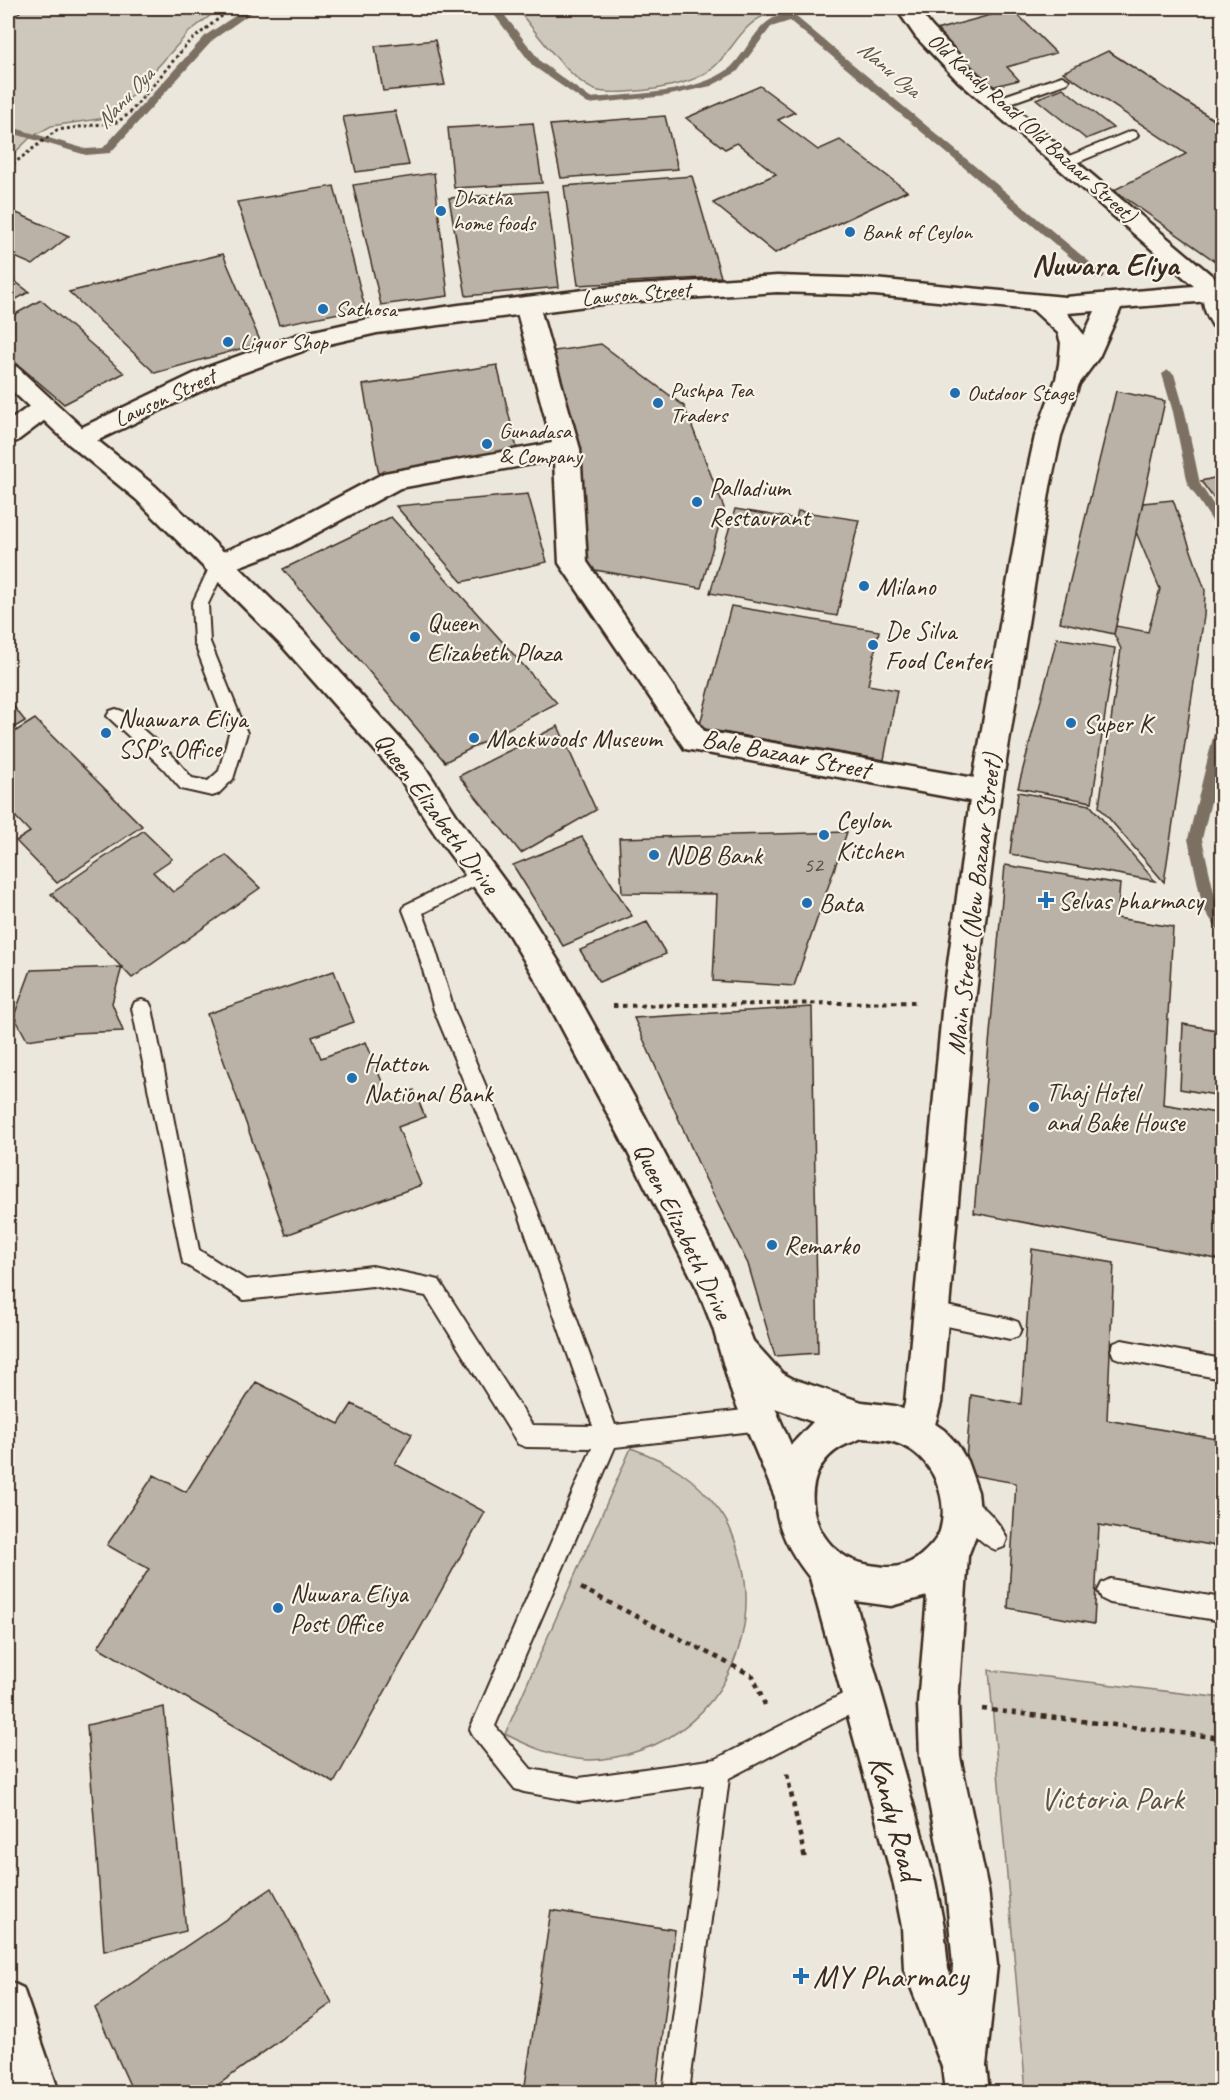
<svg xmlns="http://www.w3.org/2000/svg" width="1230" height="2100" viewBox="0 0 1230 2100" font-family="Caveat,sans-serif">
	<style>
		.green { fill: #cec8bc; stroke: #84796d; stroke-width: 1.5 }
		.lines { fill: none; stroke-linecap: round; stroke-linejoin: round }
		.stream { fill: #7c7064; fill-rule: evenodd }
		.building { fill: #bab2a7; stroke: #3b2a1e; stroke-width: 1.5 }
		.service-casing { stroke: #3b2a1e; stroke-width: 4 }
		.minor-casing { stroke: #3b2a1e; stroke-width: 5 }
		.tertiary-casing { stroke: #3b2a1e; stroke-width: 5 }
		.primary-casing { stroke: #3b2a1e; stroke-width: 5 }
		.trunk-casing { stroke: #3b2a1e; stroke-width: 5 }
		.path-far2 { stroke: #3b2a1e; stroke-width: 3; stroke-dasharray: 3 3; stroke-linecap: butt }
		.path-far1 { stroke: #3b2a1e; stroke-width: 4; stroke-dasharray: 4.5 4.5; stroke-linecap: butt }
		.path { stroke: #3b2a1e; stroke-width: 4.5; stroke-dasharray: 5 5; stroke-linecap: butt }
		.service { fill: #f7f3e8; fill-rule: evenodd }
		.minor { fill: #f7f3e8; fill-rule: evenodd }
		.tertiary { fill: #f7f3e8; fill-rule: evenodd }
		.primary { fill: #f7f3e8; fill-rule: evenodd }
		.trunk { fill: #f7f3e8; fill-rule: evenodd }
		.poi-dot { fill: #1f6fb2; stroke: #f7f3e8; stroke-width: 2 }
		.labels { text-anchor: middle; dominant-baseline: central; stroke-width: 4.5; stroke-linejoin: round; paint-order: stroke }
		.far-water-label { font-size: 22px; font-style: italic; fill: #615347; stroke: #f7f3e8 }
		.far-street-label { font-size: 22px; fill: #3b2a1e; stroke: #f7f3e8 }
		.far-poi-label { font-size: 22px; fill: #3b2a1e; stroke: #f7f3e8; text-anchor: start }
		.number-label { font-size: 22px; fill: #5b4c40 }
		.poi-label { font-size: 26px; fill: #3b2a1e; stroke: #f7f3e8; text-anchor: start }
		.street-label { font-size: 26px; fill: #3b2a1e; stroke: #f7f3e8 }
		.far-town-label { font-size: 32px; font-weight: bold; fill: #3b2a1e; stroke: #f7f3e8 }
		.near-park-label { font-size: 32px; fill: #605246; stroke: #f7f3e8 }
		.near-street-label { font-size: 32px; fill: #3b2a1e; stroke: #f7f3e8 }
		.near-poi-label { font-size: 32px; fill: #3b2a1e; stroke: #f7f3e8; text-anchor: start }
	</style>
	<rect width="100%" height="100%" fill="#ece7dc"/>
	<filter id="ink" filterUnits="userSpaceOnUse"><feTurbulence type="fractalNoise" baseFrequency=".0167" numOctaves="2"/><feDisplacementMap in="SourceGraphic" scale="12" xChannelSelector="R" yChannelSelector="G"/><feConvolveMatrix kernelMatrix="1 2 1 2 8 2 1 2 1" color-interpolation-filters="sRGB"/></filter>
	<g filter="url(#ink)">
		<path class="green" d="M8,8H220L189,32L113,117L51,126L30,138L8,159Z
			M516,8H817L812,11C798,12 783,11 770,14C745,19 732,51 714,67C698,81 676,85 655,89C640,91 608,95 595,90C568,79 536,31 516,8Z
			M631,1448C669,1462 694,1476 719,1510C731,1525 737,1546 742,1564C760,1642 717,1725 641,1750C621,1757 598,1762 578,1759C551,1756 529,1746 505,1734Z
			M989,1670L1222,1698V2092H1026Z"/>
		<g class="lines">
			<path class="stream" d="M247,8H258L214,39L110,153L86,155L8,132V126L86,149L103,148L206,35Z
				M489,8H499L541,62L590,98C630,94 698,94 730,68C750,50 760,10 794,15L1105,275L1103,278H1095L790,21L771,27L737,72L711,86L666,96L588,104L533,66Z
				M1168,370L1174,374L1185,412L1200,484L1222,518V531L1218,530L1188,484L1173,412L1162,374Z
				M1222,724V755L1202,839L1217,906L1222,914V931L1217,929L1203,908L1188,839L1215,729Z"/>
		</g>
		<path class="building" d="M1012,9L1056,53L1007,67L1019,80L991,87L936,30Z
			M435,40L445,85L383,91L375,46Z
			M1108,51L1222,125V266L1114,190L1186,154L1063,72Z
			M760,86L795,112L778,120L818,150L840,140L907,191L775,253L713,203L776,174L737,143L725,149L686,118Z
			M1063,88L1113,128L1086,139L1036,99Z
			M395,111L409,165L356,172L343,117Z
			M665,116L678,169L561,178L550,125Z
			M533,123L542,183L454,188L448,128Z
			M434,173L448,296L381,305L353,185Z
			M692,176L721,277L578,285L564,186Z
			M334,186L365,308L279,325L237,202Z
			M547,191L559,287L466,296L449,198Z
			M12,211L69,236L33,265L8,254V214Z
			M223,254L261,343L155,373L69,292Z
			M8,276L29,292L8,304Z
			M41,300L124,373L64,404L8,356V318Z
			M601,344L684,406L724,508L701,588L589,569L576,458L548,352Z
			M497,365L518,453L379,475L363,385Z
			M1116,391L1165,401L1114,634L1060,622Z
			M1222,476V510L1201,481Z
			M528,494L547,562L462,582L396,506Z
			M1173,500L1205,590L1204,616L1164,882L1099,807L1121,649L1114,634L1116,626L1148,632L1160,589L1136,532L1143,503Z
			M735,509L796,519L798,511L859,520L837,616L710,593Z
			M391,517L557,703L445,762L283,569Z
			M731,606L879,631L868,685L897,690L884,760L699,728Z
			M1057,638L1115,648L1092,802L1018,788Z
			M8,699L25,721L8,731Z
			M35,719L142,826L57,883L16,841L30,832L8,809V736Z
			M558,726L596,810L521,853L459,776Z
			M1018,792L1090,805L1155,881L1010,854Z
			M143,831L172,859L153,872L173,892L226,855L260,888L132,978L51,894Z
			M847,832L794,986L713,981L717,894L622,893L619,838Z
			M582,837L632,916L563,946L513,865Z
			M1005,865L1120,884L1117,918L1173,927L1163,1104L1222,1114V1260L974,1213Z
			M647,922L666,954L599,982L580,950Z
			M122,967L112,1003L123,1031L75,1033L27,1040L14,1016L31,970Z
			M334,971L354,1022L312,1037L321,1058L366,1042L389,1099L414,1090L425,1117L398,1127L421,1185L286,1235L207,1014Z
			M812,1007L818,1353L775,1356L748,1264L703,1174L634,1018Z
			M1183,1024L1222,1031V1096L1180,1089Z
			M1032,1249L1114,1263L1107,1420L1222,1440V1547L1099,1525L1094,1624L1008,1608L1016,1483L965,1474L971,1395L1021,1404Z
			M256,1382L339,1424L352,1404L412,1434L395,1464L485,1512L334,1783L98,1647L149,1569L107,1545L154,1475L186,1492Z
			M164,1707L186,1931L104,1951L87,1725Z
			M272,1888L332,2003L208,2092H133L95,2008Z
			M551,1910L675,1930L656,2092H524Z"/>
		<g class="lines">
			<defs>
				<path id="service" d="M1062,76L1069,80L1067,83L1002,106H992L990,103L992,100Z
					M1131,131L1136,132L1138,135L1136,138L1069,166L1064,167L1057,163L1059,160Z
					M219,558L225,560L227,564L208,604L210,642L247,733L233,779L218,794L212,796L181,789L163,768L107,716L110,711L116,709L122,711L175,758L192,778L208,781L219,771L229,733L194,642L192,604L213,560Z
					M482,867L488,869L491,874L488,879L423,913L433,941L454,1010L537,1209L615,1425L761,1408L769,1411L772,1419L769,1427L761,1430L615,1447L495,1726L531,1769L579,1778L716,1759L862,1684L870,1688L874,1696L870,1704L729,1778L689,2092H663L704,1785L579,1802L524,1792L515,1789L474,1737L470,1729L592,1448L526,1447L518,1444L426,1296L372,1286L244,1300L183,1263L132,1008L135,1002L142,1000L149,1002L152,1008L199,1250L246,1280L372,1266L439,1280L532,1425L593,1426L517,1209L434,1010L415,941L403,910L405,905Z
					M932,1303L1010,1319L1018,1322L1021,1329L1018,1336L1010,1339L932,1323L925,1320L921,1313L925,1306Z
					M1122,1340L1222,1359V1379L1122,1360L1114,1357L1111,1350L1114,1343Z
					M962,1492C978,1499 1001,1523 1007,1539L1004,1547L996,1550C980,1544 958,1519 951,1503L954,1495Z
					M1110,1579L1222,1598V1621L1110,1603L1102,1599L1098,1591L1102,1583Z"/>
				<path id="minor" d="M527,297L536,299L539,305L580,449L587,562L704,731L986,780L997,784L1001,792L997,800L986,804L685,749L559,563L554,460L400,488L291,547L219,574L209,571L205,564L209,557L271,533L384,473L552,443L515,305L518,299Z
					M44,399L53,402L57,408L53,414L17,441L8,444V422L35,402Z
					M8,1981L23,1988L59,2092H15L8,2069Z"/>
				<path id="tertiary" d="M1222,282V328L1213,326C1201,307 1196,289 1222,282Z"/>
				<path id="primary" d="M896,8H917L932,27L974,71L1072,158L1222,284V300L1121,308L1099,357L1079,384L1061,436L1050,487L1001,792L975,1001L941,1403L929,1446L916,1451L903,1446L897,1433L905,1403L943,1001L971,792L1024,487L1035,436L1056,379L1059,364L1061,343L1058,333L1033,310L874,295L777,292L609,303L377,333L311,348L226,379L88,445L79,448L70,445L66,439L70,433L208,367L296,335L377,317L459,305L609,287L777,276L874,279L1065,297L1194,286L958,81L916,37ZM1095,311L1084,335L1067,313Z"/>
				<path id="trunk" d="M8,364L17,367L88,433L155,486L229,557L303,631L423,764L457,816L531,917L559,962L644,1115L726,1271L753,1341L782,1373L793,1379L862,1402L895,1406L928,1419L944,1430L957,1444L967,1461L978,1492L980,1511L978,1530L968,1556L958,1704L960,1757L988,1889L997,1965L986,2066L989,2092H945L942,2067L904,1969L902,1927L893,1881L810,1578C791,1554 776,1529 775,1497L732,1394L713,1328L698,1290L620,1137L537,982L509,935L435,834L401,780L283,647L137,500L70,445L8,387ZM775,1408L813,1422L791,1445ZM862,1438C874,1439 887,1439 899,1444C932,1456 950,1498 940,1531C937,1540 927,1550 920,1556C908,1566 892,1569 877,1566C862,1564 850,1561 839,1552C805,1526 802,1469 841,1447C848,1443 856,1441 862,1438ZM927,1596L918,1704L920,1757L946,1889L953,1965L952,1980L948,1969L944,1927L935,1881L855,1601L891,1606Z"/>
			</defs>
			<use href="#service" class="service-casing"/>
			<use href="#minor" class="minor-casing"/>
			<use href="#tertiary" class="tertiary-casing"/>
			<use href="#primary" class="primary-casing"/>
			<use href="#trunk" class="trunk-casing"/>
			<path class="path-far2" d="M821,8L874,12
				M8,19L24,8
				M8,168L57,130L117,122L129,114L188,43L232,8"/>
			<path class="path-far1" d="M613,1006L917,1002"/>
			<path class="path" d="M581,1588L753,1676L765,1705
				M982,1709L1222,1738
				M787,1774L805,1859"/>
			<use href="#service" class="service"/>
			<use href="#minor" class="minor"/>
			<use href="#tertiary" class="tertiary"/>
			<use href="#primary" class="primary"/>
			<use href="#trunk" class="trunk"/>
		</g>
	</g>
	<g class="poi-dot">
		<circle cx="441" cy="211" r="6"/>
		<circle cx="850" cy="232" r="6"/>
		<circle cx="323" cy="309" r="6"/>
		<circle cx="228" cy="342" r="6"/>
		<circle cx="955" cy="393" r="6"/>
		<circle cx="658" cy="403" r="6"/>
		<circle cx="487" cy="444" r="6"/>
		<circle cx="697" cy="502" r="6"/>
		<circle cx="864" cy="586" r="6"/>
		<circle cx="415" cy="637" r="6"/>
		<circle cx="873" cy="645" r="6"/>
		<circle cx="1071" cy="723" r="6"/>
		<circle cx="106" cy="733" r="6"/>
		<circle cx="474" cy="738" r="6"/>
		<circle cx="824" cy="835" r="6"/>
		<circle cx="654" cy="855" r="6"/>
		<path d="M1043 891h6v6h6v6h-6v6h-6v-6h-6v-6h6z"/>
		<circle cx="807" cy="903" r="6"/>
		<circle cx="352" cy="1078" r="6"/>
		<circle cx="1034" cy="1107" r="6"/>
		<circle cx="772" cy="1245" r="6"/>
		<circle cx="278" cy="1608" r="6"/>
		<path d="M798 1967h6v6h6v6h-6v6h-6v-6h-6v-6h6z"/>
	</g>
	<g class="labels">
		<g class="far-water-label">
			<text transform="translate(889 69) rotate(40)">Nanu Oya</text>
			<text transform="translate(125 98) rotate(-47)">Nanu Oya</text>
		</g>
		<g class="far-street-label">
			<text transform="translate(1032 128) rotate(42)">Old Kandy Road (Old Bazaar Street)</text>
			<text transform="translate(636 294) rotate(-5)">Lawson Street</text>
			<text transform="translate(165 398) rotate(-25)">Lawson Street</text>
		</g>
		<g class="far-poi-label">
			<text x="453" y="198">Dhatha<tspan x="453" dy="25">home foods</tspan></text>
			<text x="862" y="232">Bank of Ceylon</text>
			<text x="335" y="309">Sathosa</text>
			<text x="240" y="342">Liquor Shop</text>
			<text x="670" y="390">Pushpa Tea<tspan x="670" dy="25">Traders</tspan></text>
			<text x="967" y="393">Outdoor Stage</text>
			<text x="499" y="431">Gunadasa<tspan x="499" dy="25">&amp; Company</tspan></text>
		</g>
		<g class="number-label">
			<text x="813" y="865">52</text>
		</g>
		<g class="poi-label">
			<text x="709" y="487">Palladium<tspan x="709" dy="30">Restaurant</tspan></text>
			<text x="876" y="586">Milano</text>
			<text x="427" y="622">Queen<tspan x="427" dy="30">Elizabeth Plaza</tspan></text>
			<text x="885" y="630">De Silva<tspan x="885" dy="30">Food Center</tspan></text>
			<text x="118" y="718">Nuawara Eliya<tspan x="118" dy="30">SSP's Office</tspan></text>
			<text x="1083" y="723">Super K</text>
			<text x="486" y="738">Mackwoods Museum</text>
			<text x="836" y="820">Ceylon<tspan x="836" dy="30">Kitchen</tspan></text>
			<text x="666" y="855">NDB Bank</text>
			<text x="1058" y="900">Selvas pharmacy</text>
			<text x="819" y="903">Bata</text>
			<text x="364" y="1063">Hatton<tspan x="364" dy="30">National Bank</tspan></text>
			<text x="1046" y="1092">Thaj Hotel<tspan x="1046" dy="30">and Bake House</tspan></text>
			<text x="784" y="1245">Remarko</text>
			<text x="290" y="1593">Nuwara Eliya<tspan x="290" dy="30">Post Office</tspan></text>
		</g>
		<g class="street-label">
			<text transform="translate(786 754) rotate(11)">Bale Bazaar Street</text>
			<text transform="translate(437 813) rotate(54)">Queen Elizabeth Drive</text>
			<text transform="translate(974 904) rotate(-83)">Main Street (New Bazaar Street)</text>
			<text transform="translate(683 1231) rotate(64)">Queen Elizabeth Drive</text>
		</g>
		<g class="far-town-label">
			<text x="1105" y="264">Nuwara Eliya</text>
		</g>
		<g class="near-park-label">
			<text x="1112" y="1798">Victoria Park</text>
		</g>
		<g class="near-street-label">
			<text transform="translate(895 1818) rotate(75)">Kandy Road</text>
		</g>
		<g class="near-poi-label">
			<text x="813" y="1976">MY Pharmacy</text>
		</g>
	</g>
	<rect width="1230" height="2100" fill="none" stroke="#f7f3e8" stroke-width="30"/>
	<rect x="15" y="15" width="1200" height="2070" fill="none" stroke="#3b2a1e" stroke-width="2" filter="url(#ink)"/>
</svg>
